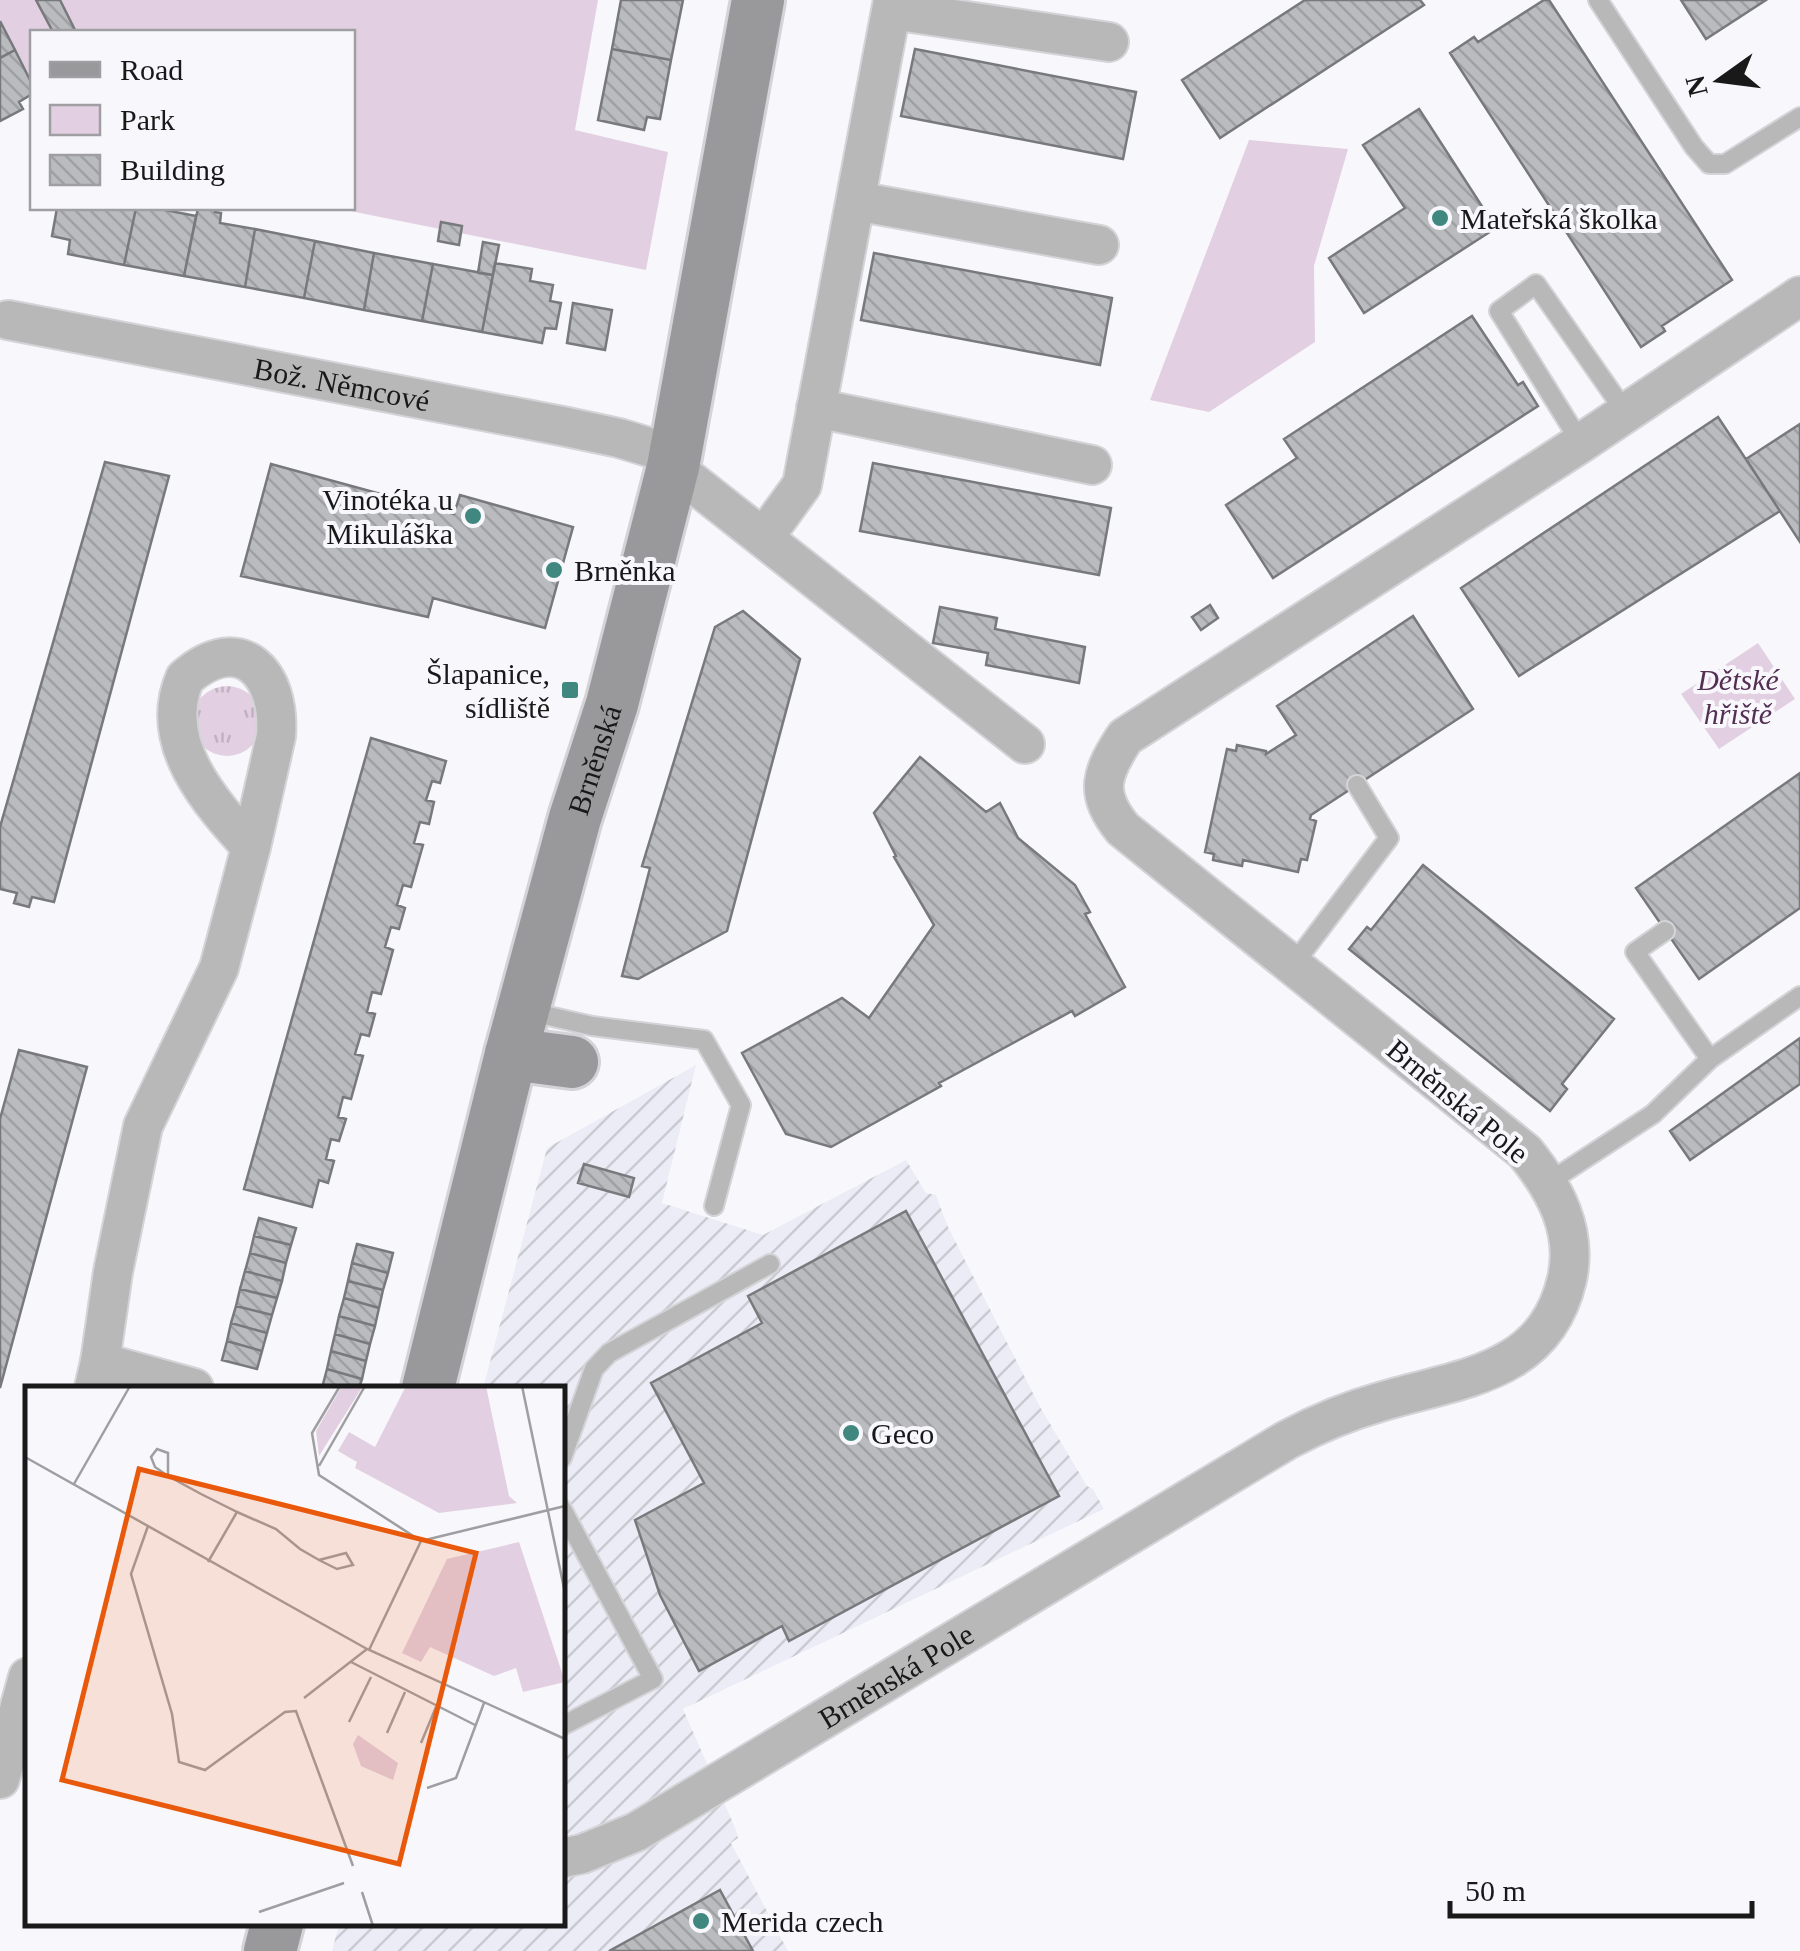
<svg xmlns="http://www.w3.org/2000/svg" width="1800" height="1951" viewBox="0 0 1800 1951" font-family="Georgia,serif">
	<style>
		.industrial { fill: url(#industrial-furrows) }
		.grass { fill: url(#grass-tufts) }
		.green { fill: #e2d0e2 }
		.building { fill: url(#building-back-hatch); stroke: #77797c; stroke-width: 2.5 }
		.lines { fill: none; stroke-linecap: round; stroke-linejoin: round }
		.lane-casing { stroke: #d4d4d8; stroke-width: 22 }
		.street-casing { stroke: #d4d4d8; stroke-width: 42 }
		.secondary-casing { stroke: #d4d4d8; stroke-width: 58 }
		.lane { stroke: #b8b8b9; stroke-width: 18 }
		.street { stroke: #b8b8b9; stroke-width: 38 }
		.secondary { stroke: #99989b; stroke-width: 52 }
		.poi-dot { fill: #408780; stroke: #f8f8fc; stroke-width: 4 }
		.labels { text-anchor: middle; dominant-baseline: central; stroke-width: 8; stroke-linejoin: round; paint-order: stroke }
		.poi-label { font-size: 30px; fill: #19191a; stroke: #f8f8fc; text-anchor: start }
		.street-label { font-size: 30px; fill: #19191a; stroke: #f8f8fc }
		.park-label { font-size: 30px; font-style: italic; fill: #542f54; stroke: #f8f8fc }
		.inset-road { fill: none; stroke: #9f9fa2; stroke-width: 2.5 }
		.view { fill: #e8590c; fill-opacity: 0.15; stroke: #e8590c; stroke-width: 5 }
		.inset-edge { fill: none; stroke: #19191a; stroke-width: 5 }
	</style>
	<defs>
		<pattern id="industrial-furrows" width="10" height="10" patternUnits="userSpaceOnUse" patternTransform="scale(2.5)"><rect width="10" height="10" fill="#ececf6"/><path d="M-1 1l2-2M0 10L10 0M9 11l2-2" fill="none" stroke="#cacad2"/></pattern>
		<pattern id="grass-tufts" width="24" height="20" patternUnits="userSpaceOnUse" patternTransform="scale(2.5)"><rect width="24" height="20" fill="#e2d0e2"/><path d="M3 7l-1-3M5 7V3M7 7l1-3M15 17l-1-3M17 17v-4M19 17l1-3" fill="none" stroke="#c1b2c1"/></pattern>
		<pattern id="building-back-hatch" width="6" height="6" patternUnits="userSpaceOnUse" patternTransform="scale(2.5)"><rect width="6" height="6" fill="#babbbe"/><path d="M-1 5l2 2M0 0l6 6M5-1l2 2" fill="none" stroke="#9fa0a3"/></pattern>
	</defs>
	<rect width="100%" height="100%" fill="#f8f8fc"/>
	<path class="industrial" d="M696,1065L662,1203L763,1235L906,1160L926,1193L936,1195L948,1227L1040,1407L1087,1486L1093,1489L1104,1509L683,1709L736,1830L738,1838L731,1843L788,1951H332L339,1924H562V1388H483L547,1148Z"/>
	<path class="grass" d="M192 721a35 35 0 1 1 70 0a35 35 0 1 1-70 0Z"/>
	<path class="green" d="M0,0H598L575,130L668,152L646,270L335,208H352V32H32V82L0,19Z
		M1249,140L1348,149L1314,266L1315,342L1209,412L1150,400Z
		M1758,643L1795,699L1719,749L1681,694Z"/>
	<path class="building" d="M36,0H60L76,32H53Z
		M621,0H683L671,60L612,49Z
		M1305,0H1420L1424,5L1220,138L1182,80Z
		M1544,0H1549L1732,280L1662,326L1665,331L1641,347L1450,53L1474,37L1478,42Z
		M1681,0H1766L1706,39Z
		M0,21L15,50L0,58Z
		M612,49L671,60L660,119L647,117L644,130L598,120Z
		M915,49L1136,92L1123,159L901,116Z
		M15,50L32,84V94L19,102L23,109L0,121V58Z
		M1419,109L1496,228L1364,313L1329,258L1405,208L1363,145Z
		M57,208H136L124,265L68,254L70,240L52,236Z
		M136,208H155L196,216L184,276L124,265Z
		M198,208H216L215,212L221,213L220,223L255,229L245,287L184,276Z
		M441,222L462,226L459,245L438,241Z
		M255,229L315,241L304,298L245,287Z
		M315,241L374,253L364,310L304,298Z
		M483,242L499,245L493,275L478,273Z
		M374,253L433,264L422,321L364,310Z
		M874,253L1112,298L1100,365L861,320Z
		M495,263L532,269L530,281L553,285L550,301L561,303L556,329L545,328L542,343L482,332Z
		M433,264L493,275L482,332L422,321Z
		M573,303L612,310L605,350L567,343Z
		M1472,316L1518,385L1523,382L1538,406L1273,578L1226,505L1297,458L1284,439Z
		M1718,417L1780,511L1519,676L1461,588Z
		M1800,424V542L1746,459Z
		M105,462L169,476L54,902L32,897L29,907L14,903L17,893L0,889V827Z
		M873,463L1111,508L1099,575L860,531Z
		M271,464L454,514L460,495L573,527L545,628L433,598L428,617L241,576Z
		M1210,605L1218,618L1201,630L1192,617Z
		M940,607L997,618L995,629L1085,647L1079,683L986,665L988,653L933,643Z
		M743,611L800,659L727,931L638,979L622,976L650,868L642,866L715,627Z
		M1413,616L1473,709L1311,815L1310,819L1316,821L1307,860L1301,859L1298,872L1243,860L1242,866L1213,860L1214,854L1205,852L1227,749L1236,751L1237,745L1266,751V754L1296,735L1277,706Z
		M371,738L446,761L440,783L432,781L426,800L434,802L429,824L420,822L414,843L423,845L411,887L403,885L397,905L405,908L399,929L391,927L385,947L393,950L381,994L372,992L367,1012L375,1014L369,1036L361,1034L355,1054L363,1056L351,1099L343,1097L338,1117L346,1119L339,1141L331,1139L326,1159L334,1161L328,1183L319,1180L312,1207L244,1189Z
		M920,757L986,812L1000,803L1018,838L1075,885L1090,912L1085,914L1125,987L1075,1016L1072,1011L943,1081L939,1083L941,1086L831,1147L786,1134L742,1053L842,998L869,1018L934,925L894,857L896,856L874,813Z
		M1800,773V908L1699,979L1636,888Z
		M1423,865L1614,1019L1562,1084L1567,1089L1550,1111L1349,949L1367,927L1371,930Z
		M1800,1038V1084L1690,1160L1670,1131Z
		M19,1050L87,1067L0,1388V1119Z
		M584,1164L634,1178L629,1197L578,1183Z
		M906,1211L1059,1496L789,1641L782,1626L699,1671L660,1595L635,1520L704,1483L651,1383L762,1323L748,1296Z
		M259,1218L296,1228L291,1245L254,1236Z
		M254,1236L291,1245L286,1263L250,1253Z
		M357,1244L393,1253L388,1273L352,1263Z
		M250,1253L286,1263L282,1281L245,1271Z
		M352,1263L388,1273L383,1290L348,1281Z
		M245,1271L282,1281L277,1298L240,1289Z
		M348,1281L383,1290L379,1308L344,1298Z
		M240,1289L277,1298L272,1315L236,1306Z
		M344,1298L379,1308L375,1326L339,1316Z
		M236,1306L272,1315L267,1333L231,1323Z
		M339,1316L375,1326L370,1344L335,1334Z
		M231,1323L267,1333L262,1351L227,1341Z
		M335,1334L370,1344L366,1361L331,1351Z
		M227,1341L262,1351L257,1369L222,1360Z
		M331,1351L366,1361L362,1379L327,1369Z
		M327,1369L362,1379L359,1388H322Z
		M720,1890L753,1951H609Z"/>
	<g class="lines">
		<defs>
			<path id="lane" d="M1598,0L1694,147L1709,164H1725L1800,117
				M1581,443L1499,311L1536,284L1626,413
				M1665,931L1635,952L1710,1059
				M1293,965L1389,838L1357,785
				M527,1011L592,1026L704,1040L741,1105L714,1206
				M1549,1182L1653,1114L1710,1059L1800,996
				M562,1458L594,1369L609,1353L770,1264
				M562,1509L653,1679L562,1726"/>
			<g id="street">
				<path d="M892,10L1109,42"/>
				<path d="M856,201L1099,245"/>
				<path id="s1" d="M8,320L562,426L619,438L675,455"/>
				<path d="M816,408L1092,465"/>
				<path d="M673,467L1025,744"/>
				<path d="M765,536L802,485L893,0"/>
				<path d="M100,1362L113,1272L143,1126L219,968L251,847L276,736C281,674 241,629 185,678C157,743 210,802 251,847"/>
				<path d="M94,1388L100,1362L194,1388"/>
				<path d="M0,1779L28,1677"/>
				<path id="s2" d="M562,1858L582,1854L636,1832L1287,1440C1317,1424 1348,1411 1380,1402C1459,1378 1545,1375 1567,1279C1578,1230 1554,1188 1525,1152L1123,829C1093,793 1102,772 1125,737L1581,443L1800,296"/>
			</g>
			<g id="secondary">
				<path d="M511,1054L572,1062"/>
				<path id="s3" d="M428,1388L511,1054L575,818L612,704L673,467L758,0"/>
				<path d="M270,1951L277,1924"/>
			</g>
		</defs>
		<use href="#lane" class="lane-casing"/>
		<use href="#street" class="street-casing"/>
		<use href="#secondary" class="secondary-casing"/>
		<use href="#lane" class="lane"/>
		<use href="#street" class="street"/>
		<use href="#secondary" class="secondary"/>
	</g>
	<g class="poi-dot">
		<circle cx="1440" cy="218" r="10"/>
		<circle cx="473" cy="516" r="10"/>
		<circle cx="554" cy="570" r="10"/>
		<rect x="560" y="680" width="20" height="20" rx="5"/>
		<circle cx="851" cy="1433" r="10"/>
		<circle cx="701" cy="1921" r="10"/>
	</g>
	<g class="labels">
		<g class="poi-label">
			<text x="1460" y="218">Mateřská školka</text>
			<text x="453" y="499" text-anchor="end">Vinotéka u<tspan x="453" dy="34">Mikuláška</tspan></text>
			<text x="574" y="570">Brněnka</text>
			<text x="550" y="673" text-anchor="end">Šlapanice,<tspan x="550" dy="34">sídliště</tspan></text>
			<text x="871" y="1433">Geco</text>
			<text x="721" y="1921">Merida czech</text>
		</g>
		<g class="street-label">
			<text stroke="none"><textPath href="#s1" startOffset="340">Bož. Němcové</textPath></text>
			<text stroke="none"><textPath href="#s3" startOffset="650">Brněnská</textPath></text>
			<text transform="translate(1458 1101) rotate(40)">Brněnská Pole</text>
			<text stroke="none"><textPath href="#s2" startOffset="382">Brněnská Pole</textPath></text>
		</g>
		<g class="park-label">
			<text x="1738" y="679">Dětské<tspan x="1738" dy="34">hřiště</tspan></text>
		</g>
	</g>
	<g transform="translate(25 1386)">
		<rect width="540" height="540" fill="#f8f8fc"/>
		<path d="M317,0H338L294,70L291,45ZM381,0H461L484,110L492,117L414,127L330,82L332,76L313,65L324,46L350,61ZM494,156L540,296L498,306L491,282L469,290L405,261L396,276L377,267L422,173ZM333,349L373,377L368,394L336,380L328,358Z" fill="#e2d0e2"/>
		<path class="inset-road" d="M315,0L287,47L294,89L396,155M497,0L540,207M0,71L342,263L540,353M294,80L340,0M143,90V67L132,63L126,71L130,81L143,90L176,108L212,126L183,176M49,98L105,0M212,126L251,143L275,163L294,174L312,183L328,179L321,167L294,174M123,140L106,188L147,328L154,376L180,384L260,326L271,325L328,480M396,155L540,120M344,264L396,155M326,276L450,339M279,312L342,263M324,336L346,291M362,347L380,306M396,357L411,321M402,402L431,392L459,317M337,506L348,540M234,526L319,497"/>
		<path class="view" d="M114,83L451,167L374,478L37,394Z"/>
		<rect width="540" height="540" class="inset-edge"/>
	</g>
	<rect x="30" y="30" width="325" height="180" fill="#f8f8fc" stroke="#9f9fa2" stroke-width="2.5"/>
	<rect x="50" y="62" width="50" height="15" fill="#99989b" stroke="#9f9fa2" stroke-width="2.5"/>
	<text x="120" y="80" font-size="30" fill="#19191a">Road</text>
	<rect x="50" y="105" width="50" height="30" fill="#e2d0e2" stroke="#9f9fa2" stroke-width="2.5"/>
	<text x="120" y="130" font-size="30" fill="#19191a">Park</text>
	<rect x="50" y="155" width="50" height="30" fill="url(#building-back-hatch)" stroke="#9f9fa2" stroke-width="2.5"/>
	<text x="120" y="180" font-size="30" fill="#19191a">Building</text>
	<g transform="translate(1720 80) rotate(256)" stroke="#f8f8fc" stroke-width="8" paint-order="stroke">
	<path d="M0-8L18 38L0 25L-18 38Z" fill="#19191a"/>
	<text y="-15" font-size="28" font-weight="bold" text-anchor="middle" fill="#19191a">N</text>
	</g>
	<path d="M1450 1901v15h302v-15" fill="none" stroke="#19191a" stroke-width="5"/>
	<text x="1465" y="1901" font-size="30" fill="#19191a" stroke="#f8f8fc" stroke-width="8" paint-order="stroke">50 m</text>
</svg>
